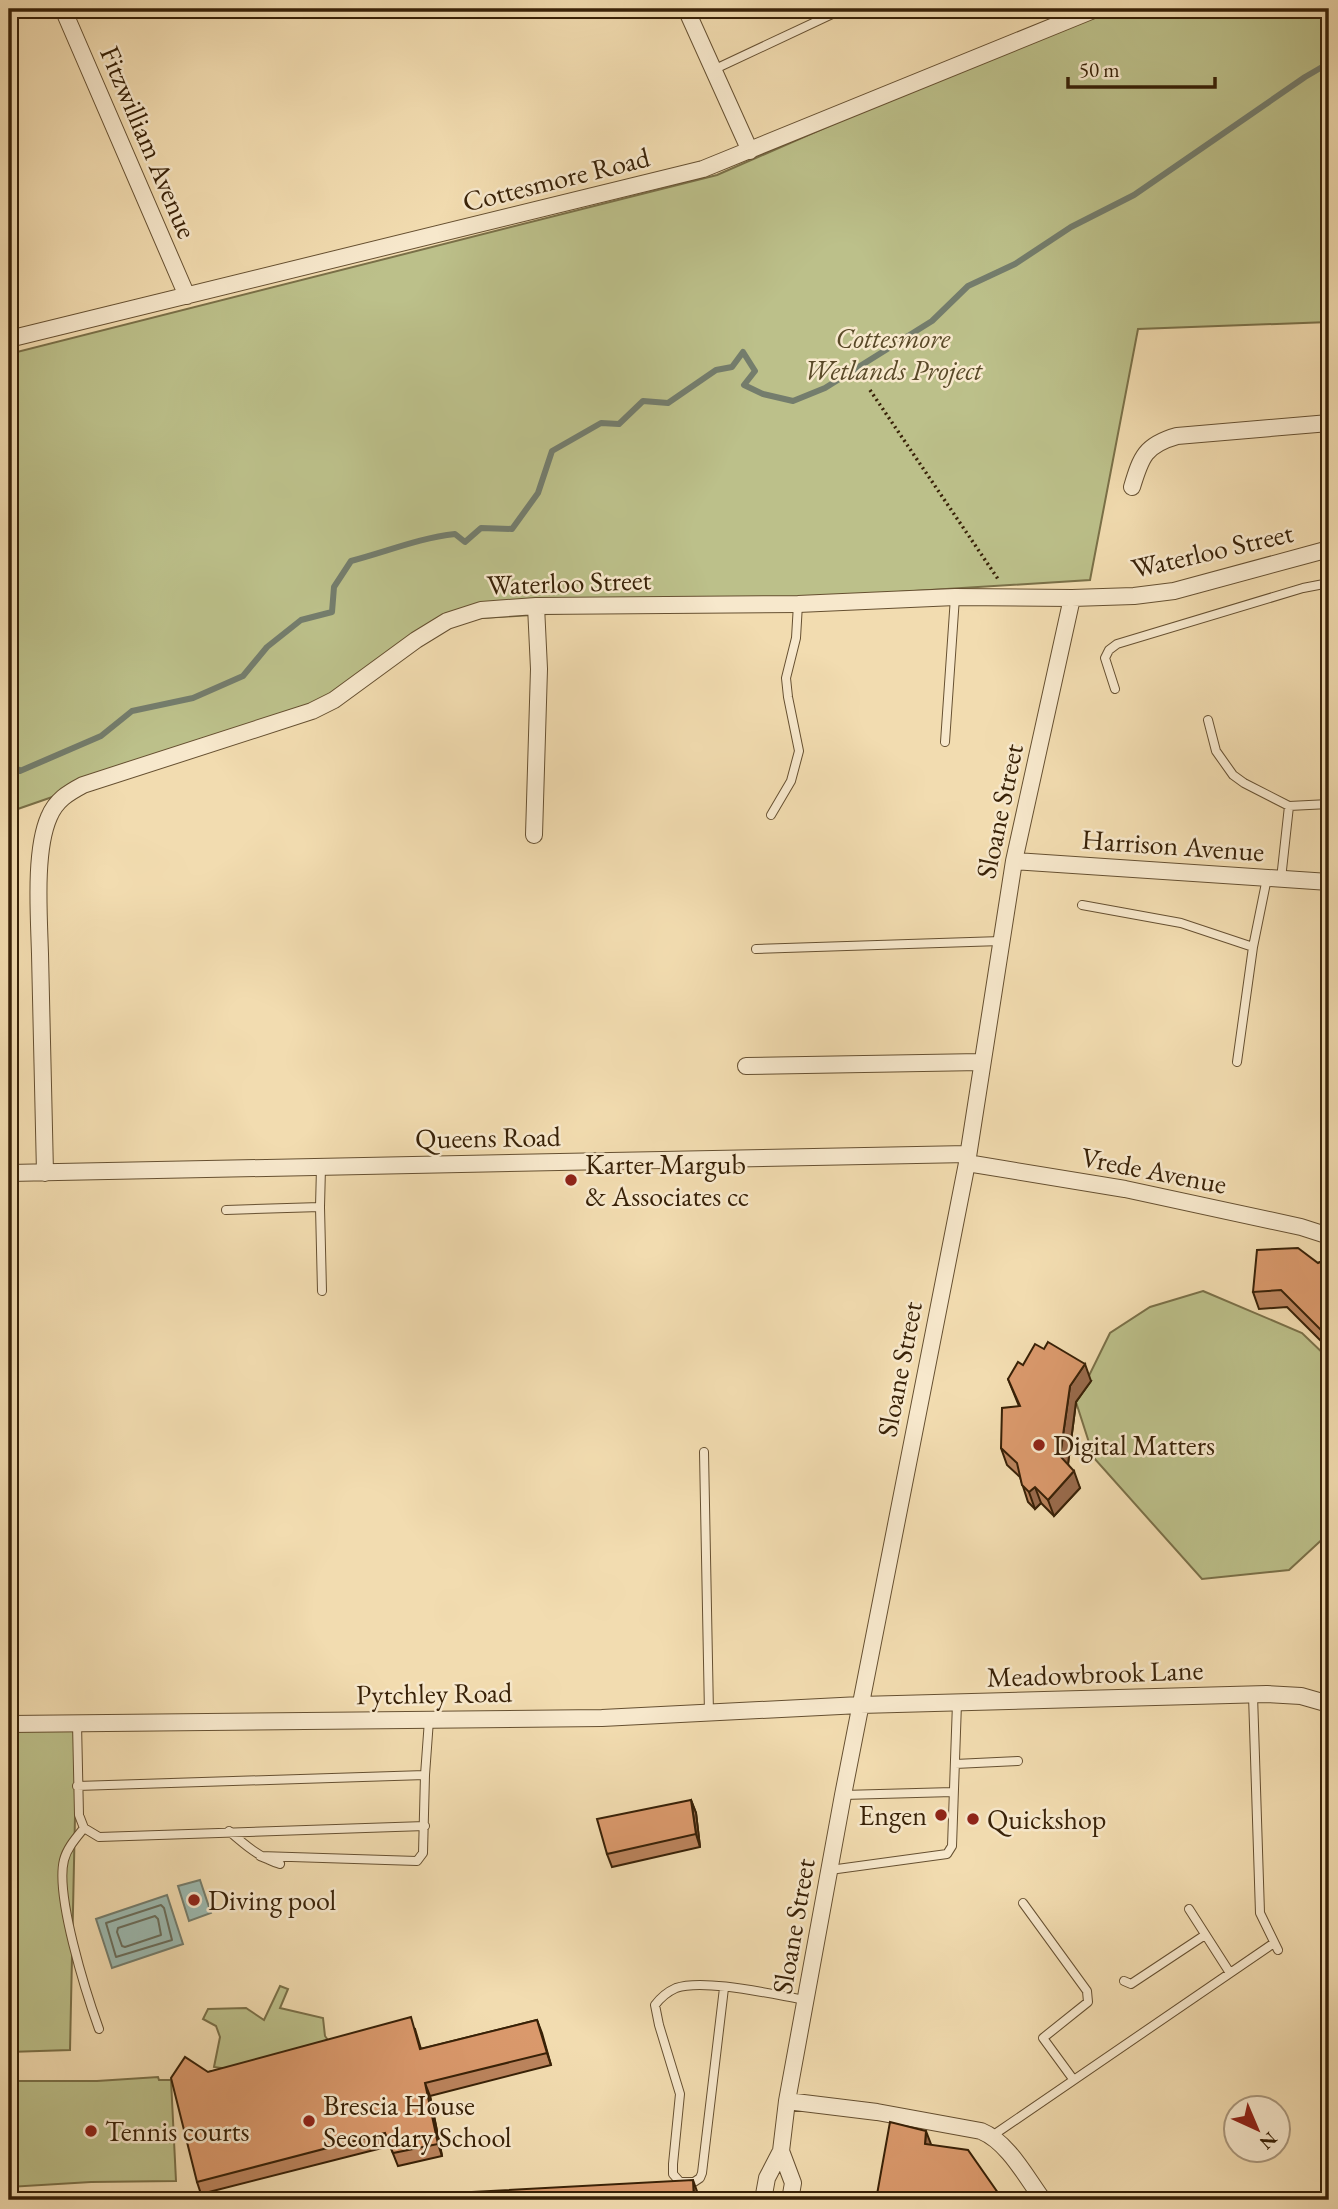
<svg xmlns="http://www.w3.org/2000/svg" width="1338" height="2209" viewBox="0 0 1338 2209" font-family="'EB Garamond',serif">
	<style>
		.green { fill: #bcc08a; stroke: #7a7048; stroke-width: 2 }
		.water { fill: #9cbab1; stroke: #747d6d; stroke-width: 2 }
		.lines { fill: none; stroke-linecap: round; stroke-linejoin: round }
		.shore { stroke: #6a6e5c; stroke-width: 2 }
		.stream { stroke: #747d6d; stroke-width: 6 }
		.service-casing { stroke: #665031; stroke-width: 10 }
		.minor-casing { stroke: #665031; stroke-width: 18 }
		.path { stroke: #382107; stroke-width: 3.5; stroke-dasharray: 2 3.5; stroke-linecap: butt }
		.service { stroke: #f7e8cc; stroke-width: 8 }
		.minor { stroke: #f7e8cc; stroke-width: 16 }
		.wall { fill: #bb845d; stroke: #382107; stroke-width: 2 }
		.shaded-wall { fill: #996b4c; stroke: #382107; stroke-width: 2 }
		.building { fill: #da996c; stroke: #382107; stroke-width: 2 }
		.poi-dot { fill: #8f2418; stroke: #f7e8cc; stroke-width: 2.5 }
		.labels { text-anchor: middle; dominant-baseline: central; stroke-width: 5; stroke-linejoin: round; paint-order: stroke }
		.street-label { font-size: 28px; fill: #382107; stroke: #f7e8cc }
		.park-label { font-size: 28px; font-style: italic; fill: #594928; stroke: #f7e8cc }
		.poi-label { font-size: 28px; fill: #382107; stroke: #f7e8cc; text-anchor: start }
	</style>
	<rect width="100%" height="100%" fill="#f2dcb0"/>
	<filter id="stains"><feTurbulence type="fractalNoise" baseFrequency=".00286" numOctaves="4"/><feColorMatrix values="0 0 0 0 .2 0 0 0 0 .09 0 0 0 0 .02 0 0 0 .5 -.17"/></filter>
	<radialGradient id="worn" r=".72"><stop offset=".6" stop-color="#630" stop-opacity="0"/><stop offset="1" stop-color="#630" stop-opacity=".3"/></radialGradient>
	<path class="green" d="M1096,9H1329V322L1138,329L1090,580L451,620L332,700L9,812V354L717,175Z
		M1203,1291L1302,1333L1329,1359V1529L1328,1534L1289,1570L1202,1579L1094,1458L1076,1402L1110,1333L1150,1307Z
		M77,1723L70,2050L9,2052V1726Z
		M280,1986L288,1989L280,2008L323,2018L325,2036L330,2043L235,2070L214,2067L220,2037L216,2026L203,2019L208,2009L246,2008L264,2020Z
		M158,2077L159,2080H171L176,2181L91,2182L9,2187V2081H97Z"/>
	<path class="water" d="M200,1880L211,1913L189,1921L178,1886Z
		M167,1895L183,1944L112,1968L96,1919Z"/>
	<g class="lines">
		<path class="shore" d="M161,1905L164,1908L172,1940L116,1957L106,1923Z
			M155,1916L158,1919L161,1935L125,1947L122,1946L117,1932L118,1928Z"/>
		<path class="stream" d="M9,763L20,771L101,736L132,711L193,698L243,676L267,647L301,620L332,612L334,587L351,561C386,552 419,538 455,534L465,542L481,528L512,529L538,493L552,451L601,423L619,424L643,401L668,403L716,370L732,367L743,352L755,371L744,385L763,394L793,401L825,388L932,321L968,286L1015,264L1071,227L1134,195L1305,77L1329,63"/>
		<defs>
			<path id="service" d="M713,70L843,9
				M1115,689L1105,658L1109,650L1117,644L1303,588L1329,583
				M1208,720L1216,751L1233,775L1244,783L1289,806L1329,804
				M945,742L955,597
				M771,815L791,781L799,751L788,697L786,678L796,638L798,604
				M1281,879L1289,806
				M1082,905L1181,923L1253,947
				M756,949L1001,941
				M1237,1062L1253,947L1267,878
				M321,1167L320,1207L322,1291
				M226,1210L320,1207
				M704,1452L709,1714
				M1253,1695L1260,1913L1278,1950
				M77,1723L79,1815L84,1828L99,1837L425,1826
				M955,1764L1018,1761
				M77,1786L425,1775
				M843,1795L953,1792
				M84,1828C76,1838 67,1848 64,1860C55,1895 86,1993 99,2029
				M229,1831C245,1845 260,1858 280,1864L260,1856L417,1861L423,1853L425,1775L429,1720
				M830,1870L947,1854L952,1846L957,1703
				M1023,1903L1087,1991L1088,2002L1043,2038L1073,2079
				M1189,1909L1230,1973
				M1124,1981L1131,1984L1205,1935
				M724,1988L702,2173L700,2178L694,2182H680L673,2174V2164L680,2094L659,2025L655,2005C661,1997 667,1992 676,1988C704,1978 775,1995 806,2000
				M992,2136L1274,1943"/>
			<path id="minor" d="M63,9L187,296
				M686,9L750,151
				M9,339L703,169L1096,9
				M1132,487C1141,457 1145,445 1177,436L1329,423
				M534,835L539,669L536,606
				M1014,861L1329,882
				M746,1066L981,1062
				M967,1163L1125,1189L1301,1227L1329,1236
				M9,1173L968,1154
				M45,1173C43,1100 42,1027 40,954C39,916 34,851 49,817C56,800 68,793 83,785L312,711L334,700L416,640L447,621L481,610L536,606L798,604L955,597L1072,598L1134,596L1174,591L1329,549
				M9,1724L602,1718L860,1705L1267,1694L1301,1696L1329,1704
				M787,2101L877,2112L981,2131C1008,2142 1026,2177 1043,2200
				M781,2151L793,2183L790,2200
				M763,2200L767,2178L781,2151L787,2101L843,1795L967,1163L1014,861L1072,598"/>
		</defs>
		<use href="#service" class="service-casing"/>
		<use href="#minor" class="minor-casing"/>
		<path class="path" d="M870,390L998,579"/>
		<use href="#service" class="service"/>
		<use href="#minor" class="minor"/>
	</g>
	<path class="wall" d="M1329,1258V1349L1287,1307L1259,1309L1253,1292Z
		M1023,1365L1091,1381L1076,1402L1068,1464L1080,1488L1054,1516L1041,1503L1035,1509L1028,1502L1020,1477L1007,1465L1001,1448L1019,1406L1008,1379Z
		M691,1800L696,1813L700,1847L612,1867L607,1854Z
		M537,2020L551,2065L430,2096L442,2156L398,2166L390,2146L201,2194L197,2182L208,2072L415,2029L421,2049Z"/>
	<path class="shaded-wall" d="M1085,1364L1091,1381L1076,1402L1067,1472L1060,1456L1070,1386Z
		M1074,1471L1080,1488L1054,1516L1048,1500Z
		M1035,1487L1041,1503L1035,1509L1029,1492Z
		M691,1800L696,1813L700,1847L696,1834Z
		M537,2020L542,2033L551,2065L547,2053Z
		M425,2083L430,2096L442,2156L438,2144Z
		M926,2131L932,2147L925,2144Z
		M693,2180L699,2197V2200H694Z"/>
	<path class="building" d="M1298,1248L1318,1263L1329,1258V1341L1328,1337L1281,1290L1253,1292L1257,1250Z
		M1048,1342L1085,1364L1070,1386L1060,1456L1074,1471L1048,1500L1035,1487L1029,1492L1022,1485L1017,1463L1001,1448L1002,1408L1020,1406L1008,1379L1018,1362L1023,1365L1035,1344L1044,1349Z
		M691,1800L696,1834L607,1854L597,1819Z
		M411,2017L420,2049L537,2020L547,2053L425,2083L438,2144L393,2153L385,2133L197,2182L171,2078L185,2057L208,2072Z
		M890,2122L926,2131L925,2144L968,2150L1003,2200H876Z
		M693,2180L694,2200H434V2194Z"/>
	<g class="poi-dot">
		<circle cx="571" cy="1180" r="7"/>
		<circle cx="1039" cy="1445" r="7"/>
		<circle cx="941" cy="1815" r="7"/>
		<circle cx="973" cy="1819" r="7"/>
		<circle cx="194" cy="1900" r="7"/>
		<circle cx="309" cy="2121" r="7"/>
		<circle cx="91" cy="2131" r="7"/>
	</g>
	<g class="labels">
		<g class="street-label">
			<text transform="translate(149 142) rotate(67)">Fitzwilliam Avenue</text>
			<text transform="translate(556 179) rotate(-14)">Cottesmore Road</text>
			<text transform="translate(1212 550) rotate(-13)">Waterloo Street</text>
			<text transform="translate(569 582) rotate(-2)">Waterloo Street</text>
			<text transform="translate(999 811) rotate(-78)">Sloane Street</text>
			<text transform="translate(1173 845) rotate(4)">Harrison Avenue</text>
			<text transform="translate(488 1137) rotate(-1)">Queens Road</text>
			<text transform="translate(1154 1170) rotate(11)">Vrede Avenue</text>
			<text transform="translate(899 1369) rotate(-79)">Sloane Street</text>
			<text transform="translate(1095 1673) rotate(-2)">Meadowbrook Lane</text>
			<text transform="translate(434 1693) rotate(-1)">Pytchley Road</text>
			<text transform="translate(793 1926) rotate(-80)">Sloane Street</text>
		</g>
		<g class="park-label">
			<text x="893" y="338">Cottesmore<tspan x="893" dy="32">Wetlands Project</tspan></text>
		</g>
		<g class="poi-label">
			<text x="585" y="1164">Karter Margub<tspan x="585" dy="32">&amp; Associates cc</tspan></text>
			<text x="1053" y="1445">Digital Matters</text>
			<text x="927" y="1815" text-anchor="end">Engen</text>
			<text x="987" y="1819">Quickshop</text>
			<text x="208" y="1900">Diving pool</text>
			<text x="323" y="2105">Brescia House<tspan x="323" dy="32">Secondary School</tspan></text>
			<text x="105" y="2131">Tennis courts</text>
		</g>
	</g>
	<rect width="1338" height="2209" fill="none" stroke="#f2dcb0" stroke-width="35"/>
	<rect x="10" y="10" width="1317" height="2188" fill="none" stroke="#382107" stroke-width="3.5"/>
	<rect x="18" y="18" width="1303" height="2174" fill="none" stroke="#382107" stroke-width="2"/>
	<g transform="translate(1257 2129) rotate(136)"><circle r="33" fill="#f7e8cc" stroke="#ab987d" stroke-width="2"/>
	<path d="M0-5L12 26L0 18L-12 26Z" fill="#8f2418"/>
	<text y="-10" font-size="19" font-weight="bold" text-anchor="middle" fill="#382107">N</text>
	</g>
	<path d="M1068 77v10h147v-10" fill="none" stroke="#382107" stroke-width="3.5"/>
	<text x="1079" y="77" font-size="21" fill="#382107" stroke="#f7e8cc" stroke-width="5" paint-order="stroke">50 m</text>
	<rect width="100%" height="100%" filter="url(#stains)"/>
	<rect width="100%" height="100%" fill="url(#worn)"/>
</svg>
